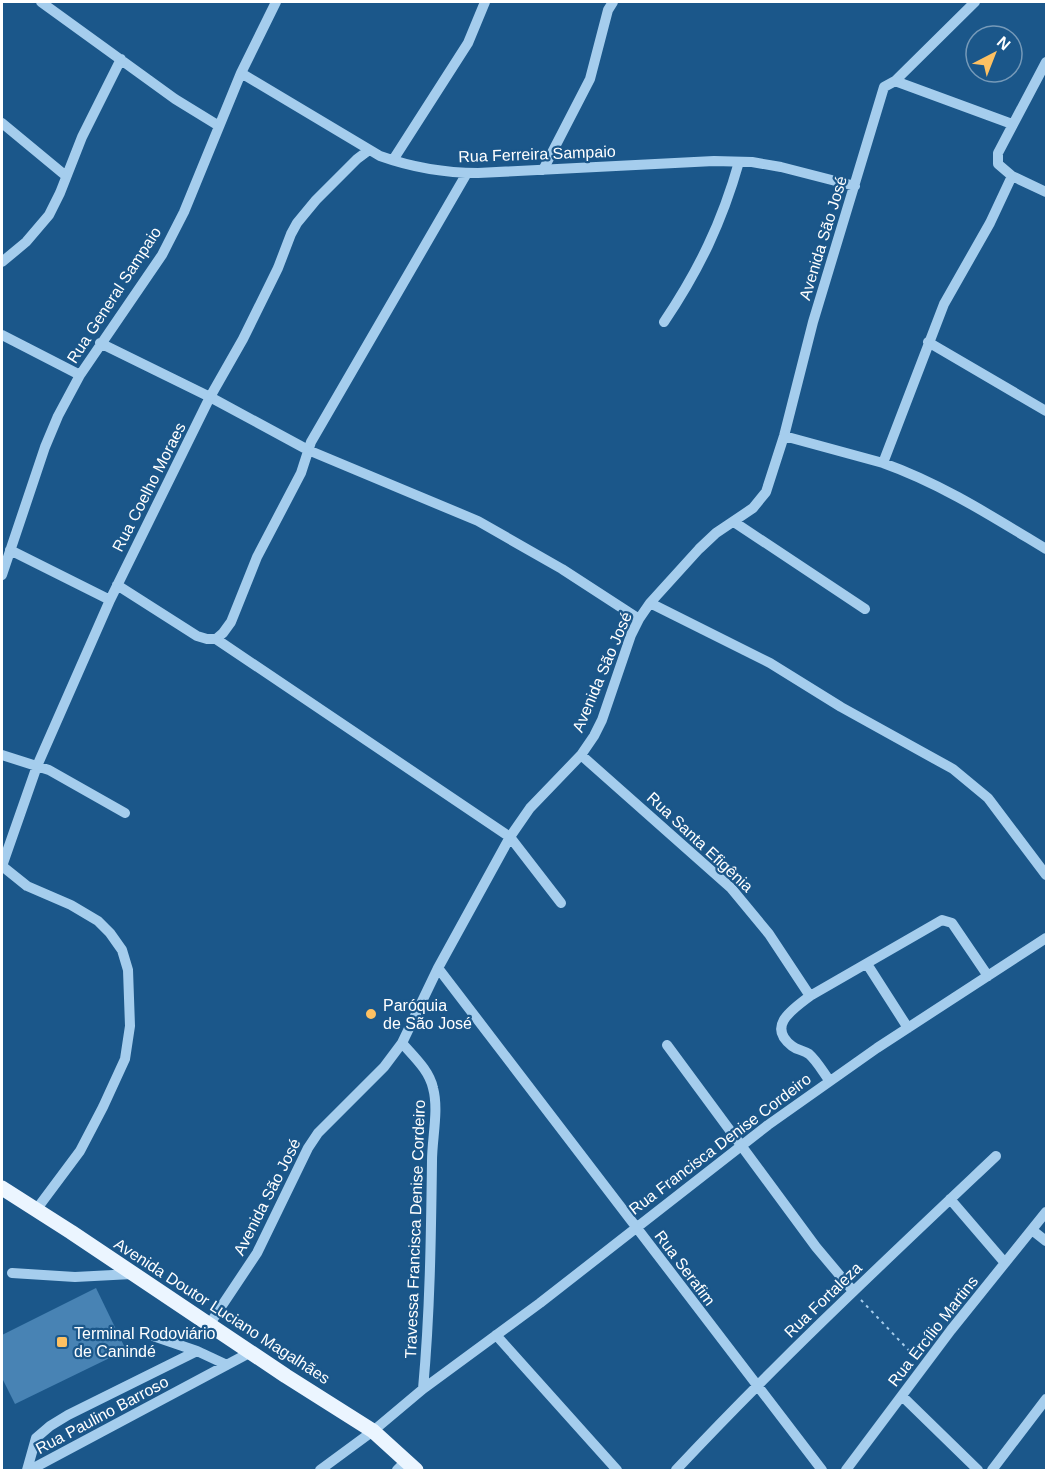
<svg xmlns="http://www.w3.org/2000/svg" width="1048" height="1472" viewBox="0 0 1048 1472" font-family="Helvetica,sans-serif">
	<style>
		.building { fill: #4883b4 }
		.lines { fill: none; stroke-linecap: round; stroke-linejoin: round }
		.path { stroke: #a5cded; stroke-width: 2; stroke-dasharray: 3 4.5; stroke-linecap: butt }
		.minor { stroke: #a5cded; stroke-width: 10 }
		.major { stroke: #ebf5ff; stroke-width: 15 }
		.poi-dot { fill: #fec162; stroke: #1b578a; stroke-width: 2 }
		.labels { text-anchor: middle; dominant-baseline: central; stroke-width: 4.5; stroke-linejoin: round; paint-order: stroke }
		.street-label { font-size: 16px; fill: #fff; stroke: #1b578a }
		.poi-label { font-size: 16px; fill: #fff; stroke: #1b578a; text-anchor: start }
	</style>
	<rect width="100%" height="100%" fill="#1b578a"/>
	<path class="building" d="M96,1288L126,1350L15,1404L2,1378V1335Z"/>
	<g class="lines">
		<path class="path" d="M861,1300L917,1359"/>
		<path class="minor" d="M41,2L175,99L219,126
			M241,73L380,156C411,167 445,173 478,173L714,161L752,162L781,167L855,186
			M895,81L975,2
			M2,123L66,176
			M393,160L468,43L485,2
			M543,170L590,79L608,10L613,2
			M1012,176L1046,192
			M2,262L26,242L49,215L60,193L82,137L121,59
			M664,322C699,270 722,222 739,162
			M2,335L80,375
			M928,342L1046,411
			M100,343L210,397L308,450L478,521L562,569L639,619
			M784,436L883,463L944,304L990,223L1012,176L998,164V153L1046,62
			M883,463C942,484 993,517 1046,549
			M734,522L865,609
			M10,550L110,600
			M2,575L45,447L58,416L80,375L162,255L184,212L241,73L276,2
			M117,585L197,636L207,639H216L223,633L231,622L257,557L301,473L311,442L467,173
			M650,603L770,663L841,707L953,769L988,798L1046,875
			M216,639L510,837L561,903
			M2,755L49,770L125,813
			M581,755L731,888L769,934L810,996L942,920L952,923L988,976
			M2,866L37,766L110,600L210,397L243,339L278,268L291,234L297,223L316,200L357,159L369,150
			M2,866L27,886L71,905L98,921L110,933L122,950L128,970L130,1026L125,1059L103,1107L80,1151L36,1210
			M867,964L908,1028
			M438,968L822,1470
			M810,996C793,1009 766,1026 792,1046C797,1050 803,1050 809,1054C817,1061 823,1072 829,1080
			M402,1043C414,1057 429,1070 433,1088C439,1110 432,1138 432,1161C431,1237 430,1313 423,1389
			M667,1045L816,1247L853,1291
			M950,1199L1005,1263
			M1032,1230L1046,1241
			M12,1273L75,1277L132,1274
			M209,1325L257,1253L308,1148L318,1133L384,1067L402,1043L438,968L510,837L530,808L581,755L594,736L602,720L631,635L639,619L650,603L699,549L716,533L753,508L766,492L784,436L813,322L884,87L895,81L1012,124
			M496,1335L617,1470
			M153,1336L197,1351
			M902,1396L978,1470
			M27,1470L36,1438L50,1426L68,1415L197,1351L227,1365
			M30,1470L251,1352
			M320,1470L373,1431L423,1389L540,1303L768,1125L877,1048L1046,938
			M397,1470L406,1461
			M676,1470C778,1361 887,1259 996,1156
			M846,1470L951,1330L1046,1212
			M992,1470L1046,1399"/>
		<path class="major" d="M2,1188L71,1232L286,1376L373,1431L416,1470"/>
	</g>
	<g class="poi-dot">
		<circle cx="371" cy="1014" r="6"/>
		<rect x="56" y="1336" width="12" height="12" rx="3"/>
	</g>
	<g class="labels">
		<g class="street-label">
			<text transform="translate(537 154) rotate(-2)">Rua Ferreira Sampaio</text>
			<text transform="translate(823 238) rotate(-73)">Avenida São José</text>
			<text transform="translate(114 295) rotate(-57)">Rua General Sampaio</text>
			<text transform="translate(149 487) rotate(-63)">Rua Coelho Moraes</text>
			<text transform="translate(602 672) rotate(-67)">Avenida São José</text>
			<text transform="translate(700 842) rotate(43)">Rua Santa Efigênia</text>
			<text transform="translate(720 1144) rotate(-37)">Rua Francisca Denise Cordeiro</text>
			<text transform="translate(267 1197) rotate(-63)">Avenida São José</text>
			<text transform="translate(415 1229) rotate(-88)">Travessa Francisca Denise Cordeiro</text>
			<text transform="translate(685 1268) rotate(53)">Rua Serafim</text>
			<text transform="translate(823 1300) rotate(-44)">Rua Fortaleza</text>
			<text transform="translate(222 1311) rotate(33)">Avenida Doutor Luciano Magalhães</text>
			<text transform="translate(933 1331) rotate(-52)">Rua Ercílio Martins</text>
			<text transform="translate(102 1415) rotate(-28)">Rua Paulino Barroso</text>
		</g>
		<g class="poi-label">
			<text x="383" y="1005">Paróquia<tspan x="383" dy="18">de São José</tspan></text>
			<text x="74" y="1333">Terminal Rodoviário<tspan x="74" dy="18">de Canindé</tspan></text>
		</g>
	</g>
	<rect width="1048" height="1472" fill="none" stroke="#ffffff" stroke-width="6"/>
	<g transform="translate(994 54) rotate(42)"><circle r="28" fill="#1b578a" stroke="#769ab9" stroke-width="1.5"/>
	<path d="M0-4.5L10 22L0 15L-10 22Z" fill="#fec162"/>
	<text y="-9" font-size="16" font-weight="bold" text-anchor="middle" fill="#ffffff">N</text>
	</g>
</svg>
